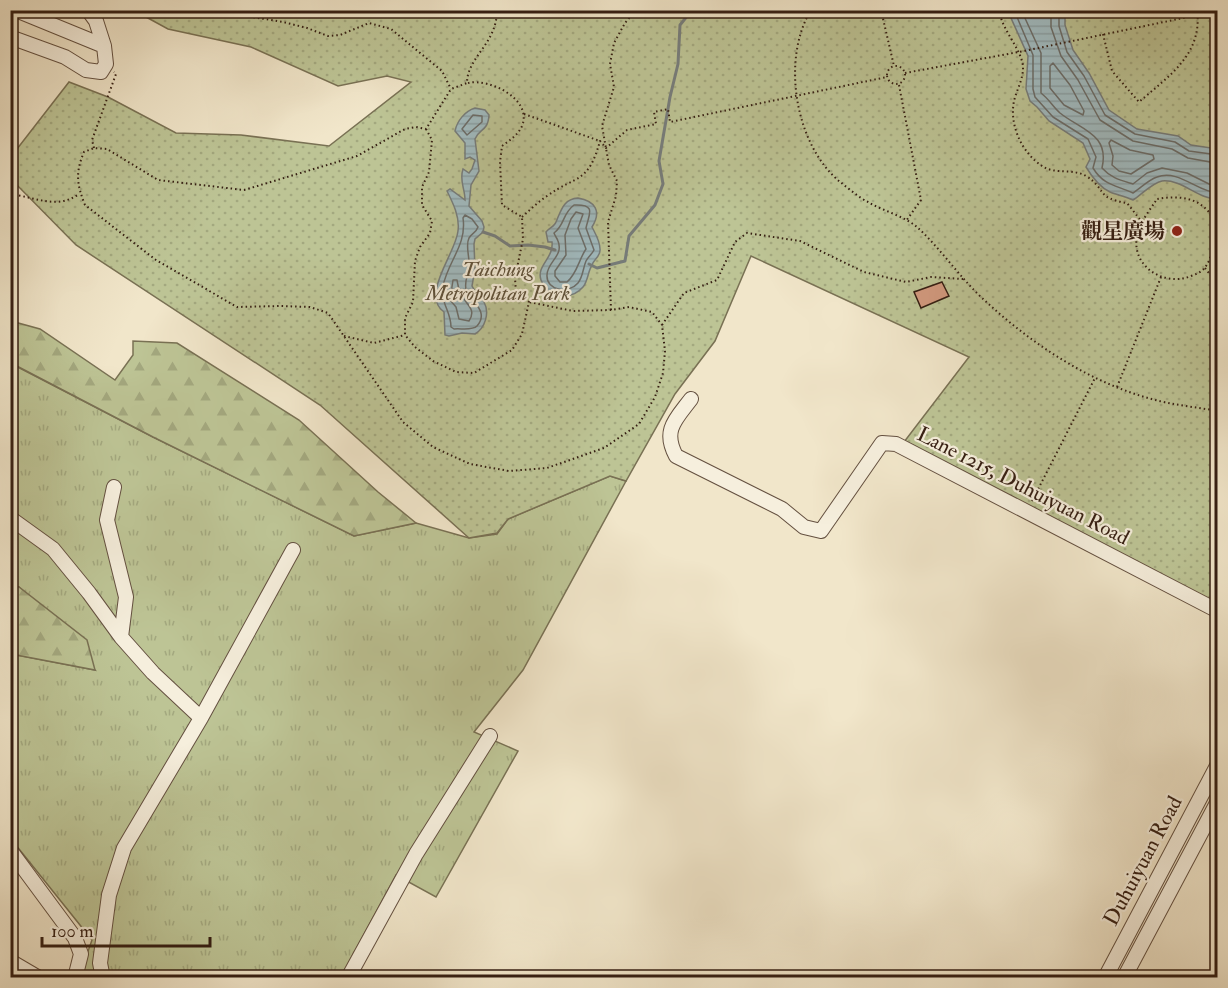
<svg xmlns="http://www.w3.org/2000/svg" width="1228" height="988" viewBox="0 0 1228 988" font-family="'IM FELL Double Pica','Noto Serif TC',serif">
	<style>
		.grass { fill: url(#grass-tufts); stroke: #797154; stroke-width: 1.5 }
		.forest { fill: url(#forest-firs); stroke: #797154; stroke-width: 1.5 }
		.park { fill: url(#park-dots); stroke: #797154; stroke-width: 1.5 }
		.water { fill: url(#water-rules); stroke: #767d7c; stroke-width: 1.5 }
		.lines { fill: none; stroke-linecap: round; stroke-linejoin: round }
		.shore { stroke: #6b6d6a; stroke-width: 1.5 }
		.stream { stroke: #767d7c; stroke-width: 3 }
		.building { fill: #d2997e; stroke: #351e12; stroke-width: 1.5 }
		.minor-casing { stroke: #645040; stroke-width: 16 }
		.path { stroke: #351e12; stroke-width: 2; stroke-dasharray: 1.5 3; stroke-linecap: butt }
		.minor { stroke: #f6efdd; stroke-width: 14 }
		.poi-dot { fill: #8f2418; stroke: #f6efdd; stroke-width: 2 }
		.labels { text-anchor: middle; dominant-baseline: central; stroke-width: 4.5; stroke-linejoin: round; paint-order: stroke }
		.poi-label { font-size: 21px; font-weight: bold; fill: #351e12; stroke: #f6efdd; text-anchor: end }
		.park-label { font-size: 21px; font-style: italic; fill: #5e5039; stroke: #f6efdd }
		.street-label { font-size: 21px; fill: #351e12; stroke: #f6efdd }
	</style>
	<defs>
		<pattern id="grass-tufts" width="24" height="20" patternUnits="userSpaceOnUse" patternTransform="scale(1.5)"><rect width="24" height="20" fill="#bdc495"/><path d="M3 7l-1-3M5 7V3M7 7l1-3M15 17l-1-3M17 17v-4M19 17l1-3" fill="none" stroke="#a3a87f"/></pattern>
		<pattern id="forest-firs" width="22" height="20" patternUnits="userSpaceOnUse" patternTransform="scale(1.5)"><rect width="22" height="20" fill="#bdc495"/><path d="M5 1l3.5 6h-7zM16 11l3.5 6h-7z" fill="#a3a87f"/></pattern>
		<pattern id="park-dots" width="8" height="8" patternUnits="userSpaceOnUse" patternTransform="scale(1.5)"><rect width="8" height="8" fill="#bdc495"/><path d="M2 2h.1M6 6h.1" fill="none" stroke="#a3a87f" stroke-width="1.8" stroke-linecap="round"/></pattern>
		<pattern id="water-rules" width="6" height="5" patternUnits="userSpaceOnUse" patternTransform="scale(1.5)"><rect width="6" height="5" fill="#a1bcc2"/><path d="M0 2.5h6" fill="none" stroke="#8ba1a6"/></pattern>
	</defs>
	<rect width="100%" height="100%" fill="#f1e6ca"/>
	<filter id="stains"><feTurbulence type="fractalNoise" baseFrequency=".00333" numOctaves="4"/><feColorMatrix values="0 0 0 0 .2 0 0 0 0 .09 0 0 0 0 .02 0 0 0 .5 -.17"/></filter>
	<radialGradient id="worn" r=".72"><stop offset=".6" stop-color="#630" stop-opacity="0"/><stop offset="1" stop-color="#630" stop-opacity=".3"/></radialGradient>
	<path class="grass" d="M10,363L153,437L354,536L416,523L469,538L497,534L508,519L610,476L626,481L523,670L474,732L518,751L436,897L396,875L341,977H79L92,940L11,839V654L95,670L19,587L11,586Z"/>
	<path class="forest" d="M11,321L40,329L115,380L133,355V341L177,343L299,420L378,492L416,523L354,536L153,437L11,363Z
		M10,586L19,587L87,640L95,670L11,654Z"/>
	<path class="park" d="M135,11H1217V605L904,442L969,357L751,256L715,341L675,394L626,481L610,476L508,519L497,533L469,538L320,405L76,245L11,179L10,158L69,82L108,97L176,133L241,135L329,146L411,82L387,76L338,86L251,47L168,29Z"/>
	<path class="water" d="M1011,11H1065V25L1073,50L1089,73L1109,110L1137,129L1178,136L1191,145L1211,148L1217,142V199C1198,199 1182,179 1162,181C1152,183 1141,195 1133,200C1125,196 1117,195 1110,192C1099,187 1092,177 1086,167L1090,159L1083,143L1049,121L1037,107L1030,101L1026,89L1028,56L1011,18Z
		M475,108L485,110L489,115C488,132 479,128 475,139L479,171L471,185L469,206L482,221L484,227L483,232L475,239L474,244L475,269L472,286C475,292 481,296 484,302C490,313 485,328 475,334L462,333L449,336L445,335L444,312C420,295 456,253 458,231C460,217 453,203 447,191L450,189L465,200C465,188 459,181 463,169L469,173L472,169L475,160L470,157L465,159V143L455,131C457,121 465,111 475,108Z
		M578,198C595,201 602,211 592,227C595,233 600,241 600,249C601,256 594,259 592,265C588,271 588,281 583,287C571,301 547,298 541,280C536,266 554,258 552,242H548L546,232C549,228 555,226 556,222C561,211 563,199 578,198Z"/>
	<g class="lines">
		<path class="shore" d="M1017,10V17L1033,55V89L1035,97L1053,117L1088,139L1096,157L1093,168C1104,186 1116,185 1133,193C1141,188 1148,180 1157,177C1179,169 1197,192 1218,193
			M1024,10V16L1041,53V93C1049,99 1053,107 1060,113C1081,130 1110,134 1102,168C1111,178 1120,180 1133,184L1147,173L1162,168L1187,173L1209,184L1218,186
			M1051,10V27L1061,56L1078,80L1100,120L1133,141L1172,149L1188,158L1210,162L1218,160
			M1059,10V26L1067,52L1084,76L1105,115L1135,134L1175,142L1189,151L1211,154L1218,150
			M1053,63L1070,85L1084,111L1083,115L1064,105L1050,88V66Z
			M473,115L482,116V122L467,135L462,129Z
			M1111,140L1130,150L1153,155L1154,159L1131,174L1119,171L1112,165L1113,156L1109,143Z
			M574,205C597,204 589,214 586,228L594,250C592,254 588,257 586,261C583,268 583,277 578,283C569,294 546,291 547,275C547,262 564,256 558,241C557,238 555,236 554,233C565,225 562,214 574,205Z
			M576,212L583,214L578,228L586,249C579,259 577,274 567,282H560L555,276V271L566,255L565,235L571,219Z
			M465,215L472,219L478,227C476,233 472,233 469,238C465,246 470,257 469,266C469,273 464,281 466,289C470,301 490,311 477,326C472,331 460,328 454,329L451,327C451,311 440,303 443,286C448,261 467,245 463,218Z
			M457,280C458,284 458,289 461,294C466,305 477,309 469,321L459,319L456,307L450,300L453,280Z"/>
		<path class="stream" d="M483,232L495,236L510,246L528,245L545,247L555,250
			M589,264L597,268L625,261L629,236L655,205L663,184L659,161L670,97L678,64L680,25L692,10"/>
	</g>
	<path class="building" d="M942,282L949,296L921,308L914,292Z"/>
	<g class="lines">
		<defs>
			<path id="minor" d="M88,10L96,21L104,46
				M10,37L65,57L86,70L101,72L106,64L104,46L16,10
				M691,399C676,419 662,430 676,456L782,509L804,527L821,531L882,443L896,444L1218,611
				M114,487L107,520L126,597L121,637
				M10,518L53,549L89,593L121,637L153,673L201,718
				M10,850L75,938L81,954L75,978
				M10,961L39,978
				M103,978L100,963L109,895L124,848L201,718L293,550
				M348,978L416,854L490,736
				M1105,978L1218,764
				M1124,978L1218,801"/>
		</defs>
		<use href="#minor" class="minor-casing"/>
		<path class="path" d="M209,10L283,22L307,28L328,36L340,35L369,23L391,29L442,71L451,89
			M497,10C497,44 467,57 467,83L451,89L426,129L416,127L405,129L357,156L244,190L158,180L107,149L94,148L84,152C75,173 77,185 85,205L156,260L237,307L281,306L310,307L328,313L403,422L433,447L470,464L509,471L547,468L604,448L639,424L655,397L663,373L665,351L662,325L652,312L629,307L611,310L573,311L529,302
			M811,10C781,59 795,144 839,181C848,188 858,197 868,202C883,211 904,216 917,227C940,248 958,275 981,297C1033,346 1097,388 1168,403C1184,406 1201,408 1218,411
			M881,10L894,66
			M999,10C1002,29 1017,44 1022,61C1026,75 1017,88 1014,101C1009,125 1022,153 1042,166C1055,175 1073,168 1086,176C1107,189 1095,198 1127,203L1142,222
			M1103,34L1112,71L1139,102C1169,76 1203,54 1197,10
			M887 75a9 9 0 1 1 18 0a9 9 0 1 1-18 0Z
			M905,73L1024,51L1217,11
			M899,85L921,200L906,221
			M524,114L600,141
			M426,129L432,140L429,172L422,187V205L432,221L430,233L420,247L415,261L413,302L405,318V335L415,347L433,361L456,372L474,373L512,350L522,334L529,302L516,293L515,278L523,239L522,217L502,205L500,162L502,146C510,140 518,135 522,126C533,99 489,78 468,83
			M94,148L92,140L116,74L114,72
			M10,194C35,197 57,210 79,194
			M522,217C530,210 538,202 547,196C578,174 588,184 600,141L606,148L627,130L656,124L654,112L668,109L670,122L887,77
			M1216,226C1214,239 1214,254 1206,266C1203,271 1197,274 1191,276C1165,287 1131,267 1137,236C1139,223 1150,210 1157,199C1173,196 1193,196 1206,209C1211,213 1213,221 1216,226L1218,224
			M1205,268L1218,285
			M611,310L608,222L616,196L617,181L609,165L602,126L614,87L610,64L614,43L625,23L636,10
			M662,325L684,293L717,280L735,242L747,233L800,241L864,272L906,282L931,277L963,279
			M344,336L374,343L405,335
			M1117,387L1161,277
			M1032,501L1095,378"/>
		<use href="#minor" class="minor"/>
	</g>
	<circle class="poi-dot" cx="1177" cy="231" r="6"/>
	<g class="labels">
		<g class="poi-label">
			<text x="1165" y="231">觀星廣場</text>
		</g>
		<g class="park-label">
			<text x="498" y="269">Taichung<tspan x="498" dy="24">Metropolitan Park</tspan></text>
		</g>
		<g class="street-label">
			<text transform="translate(1023 486) rotate(27)">Lane 1215, Duhuiyuan Road</text>
			<text transform="translate(1143 861) rotate(-62)">Duhuiyuan Road</text>
		</g>
	</g>
	<rect width="1228" height="988" fill="none" stroke="#f1e6ca" stroke-width="36"/>
	<rect x="12" y="12" width="1204" height="964" fill="none" stroke="#351e12" stroke-width="3"/>
	<rect x="18" y="18" width="1192" height="952" fill="none" stroke="#351e12" stroke-width="1.5"/>
	<path d="M42 937v9h168v-9" fill="none" stroke="#351e12" stroke-width="3"/>
	<text x="51" y="937" font-size="18" fill="#351e12" stroke="#f6efdd" stroke-width="4.5" paint-order="stroke">100 m</text>
	<rect width="100%" height="100%" filter="url(#stains)"/>
	<rect width="100%" height="100%" fill="url(#worn)"/>
</svg>
